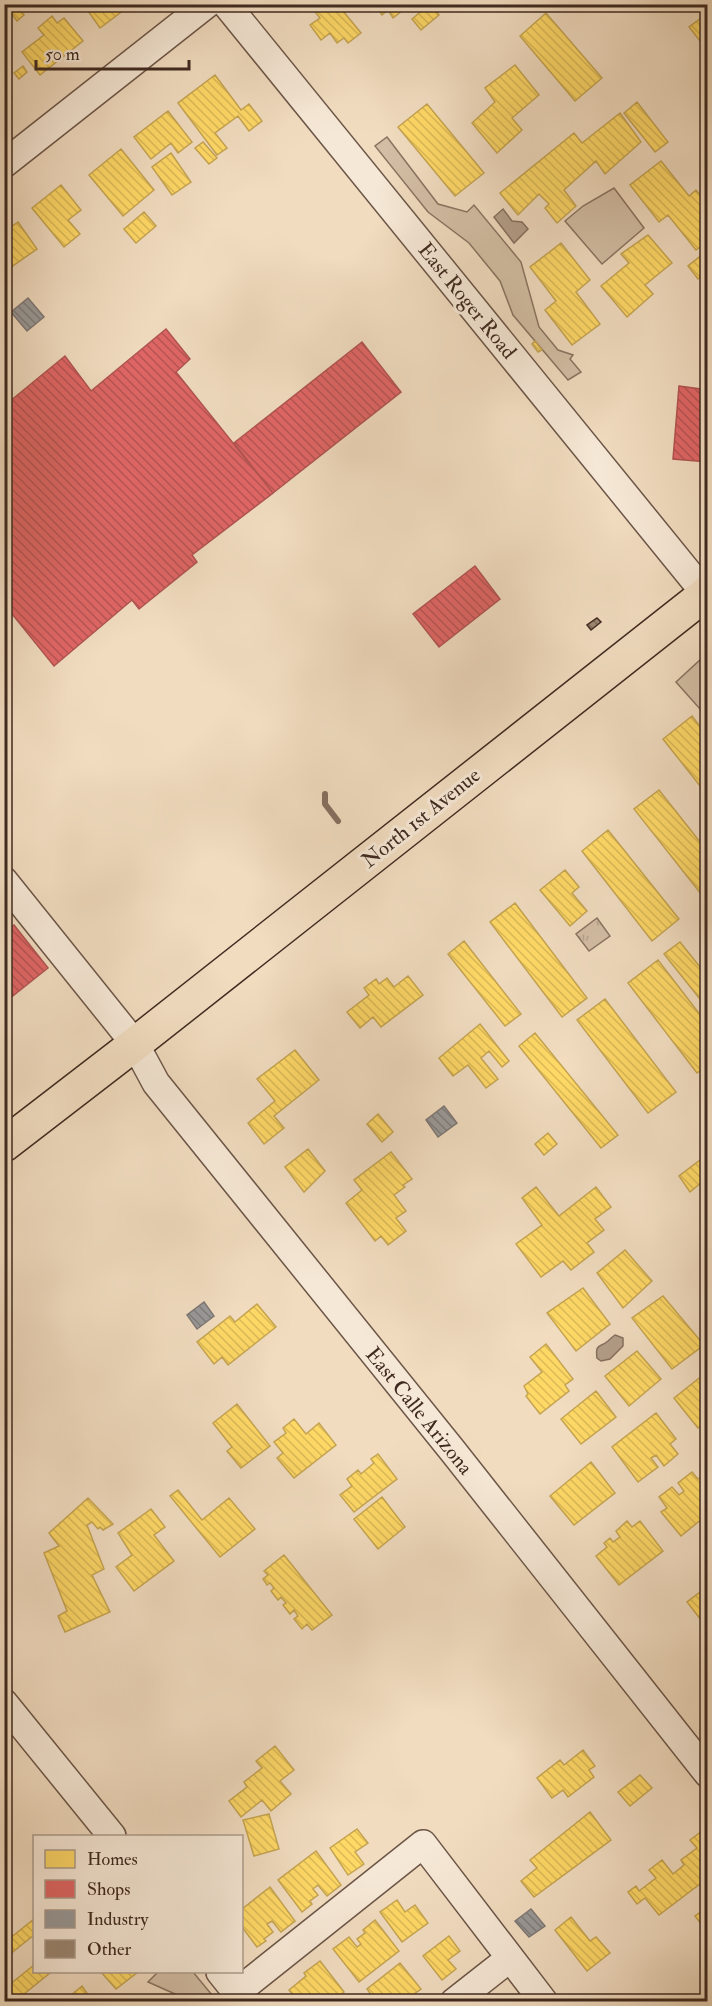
<svg xmlns="http://www.w3.org/2000/svg" width="712" height="2006" viewBox="0 0 712 2006" font-family="'IM FELL Double Pica',serif">
	<style>
		.grass { fill: #d3bea5; stroke: #897462; stroke-width: 1.5 }
		.park { fill: url(#park-tufts); stroke: #897462; stroke-width: 1.5 }
		.water { fill: #b49f8a; stroke: #857060; stroke-width: 1.5 }
		.homes { fill: url(#homes-back-hatch); stroke: #c5a451; stroke-width: 1.5 }
		.shops { fill: url(#shops-back-hatch); stroke: #b05451; stroke-width: 1.5 }
		.industry { fill: url(#industry-back-hatch); stroke: #7e7875; stroke-width: 1.5 }
		.lines { fill: none; stroke-linecap: round; stroke-linejoin: round }
		.stream { stroke: #857060; stroke-width: 6 }
		.building { fill: url(#building-back-hatch); stroke: #3f2a20; stroke-width: 1.5 }
		.minor-casing { stroke: #6c5648; stroke-width: 30 }
		.major-casing { stroke: #3f2a20; stroke-width: 36 }
		.minor { stroke: #f6e8d6; stroke-width: 27 }
		.major { stroke: #f1dcc0; stroke-width: 33 }
		.labels { text-anchor: middle; dominant-baseline: central; stroke-width: 6; stroke-linejoin: round; paint-order: stroke }
		.street-label { font-size: 21px; fill: #3f2a20; stroke: #f6e8d6 }
	</style>
	<defs>
		<pattern id="park-tufts" width="24" height="20" patternUnits="userSpaceOnUse" patternTransform="scale(1.5)"><rect width="24" height="20" fill="#d3bea5"/><path d="M3 7l-1-3M5 7V3M7 7l1-3M15 17l-1-3M17 17v-4M19 17l1-3" fill="none" stroke="#b6a38e"/></pattern>
		<pattern id="homes-back-hatch" width="6" height="6" patternUnits="userSpaceOnUse" patternTransform="scale(1.5)"><rect width="6" height="6" fill="#ffd966"/><path d="M-1 5l2 2M0 0l6 6M5-1l2 2" fill="none" stroke="#dcba58"/></pattern>
		<pattern id="shops-back-hatch" width="6" height="6" patternUnits="userSpaceOnUse" patternTransform="scale(1.5)"><rect width="6" height="6" fill="#e06666"/><path d="M-1 5l2 2M0 0l6 6M5-1l2 2" fill="none" stroke="#b75454"/></pattern>
		<pattern id="industry-back-hatch" width="6" height="6" patternUnits="userSpaceOnUse" patternTransform="scale(1.5)"><rect width="6" height="6" fill="#999"/><path d="M-1 5l2 2M0 0l6 6M5-1l2 2" fill="none" stroke="#7e7d7c"/></pattern>
		<pattern id="building-back-hatch" width="6" height="6" patternUnits="userSpaceOnUse" patternTransform="scale(1.5)"><rect width="6" height="6" fill="#9c8773"/><path d="M-1 5l2 2M0 0l6 6M5-1l2 2" fill="none" stroke="#816f5e"/></pattern>
	</defs>
	<rect width="100%" height="100%" fill="#f1dcc0"/>
	<filter id="stains"><feTurbulence type="fractalNoise" baseFrequency=".00333" numOctaves="4"/><feColorMatrix values="0 0 0 0 .2 0 0 0 0 .09 0 0 0 0 .02 0 0 0 .5 -.17"/></filter>
	<radialGradient id="worn" r=".72"><stop offset=".6" stop-color="#630" stop-opacity="0"/><stop offset="1" stop-color="#630" stop-opacity=".3"/></radialGradient>
	<path class="grass" d="M387,137L438,204L467,212L474,205L521,262L539,327L558,350L573,355L570,359L581,372L568,380L513,315L500,281L469,243L428,212L375,146Z
		M614,188L644,228L602,264L565,221L583,206Z
		M700,660L707,670V702L700,709L676,682Z
		M158,1972H193L217,2001H184L175,1994L148,1982Z"/>
	<path class="park" d="M597,918L610,936L589,951L576,934Z"/>
	<path class="water" d="M503,209L512,221L522,222L528,229L514,243L494,217Z
		M615,1335L623,1338V1346L610,1359L601,1361L597,1358C595,1343 600,1348 608,1341C610,1339 612,1337 615,1335Z"/>
	<path class="homes" d="M85,4H132L100,28L84,5Z
		M309,4H352L343,11L361,33L348,43L344,38L337,43L330,33L321,40L310,25L320,18Z
		M374,4H411L393,18L388,10L382,15Z
		M430,4L439,15L421,30L412,19Z
		M17,7L24,15L17,21L11,13Z
		M546,13L602,78L575,101L520,36Z
		M708,13V51L689,27Z
		M52,16L57,23L64,18L83,41L40,75L22,52L44,35L38,28Z
		M4,52L11,60L4,66Z
		M515,65L539,95L512,118L522,130L497,153L472,123L495,102L485,88Z
		M23,66L27,72L19,79L14,73Z
		M215,75L241,110L249,104L262,121L249,131L238,116L215,133L227,148L217,155L178,103Z
		M4,88L12,97L4,103Z
		M637,102L668,142L655,152L624,113Z
		M427,104L484,173L455,196L398,127Z
		M168,111L192,142L178,153L171,143L151,159L134,137Z
		M620,113L641,142L605,174L596,161L564,190L576,206L557,223L545,208L549,204L539,194L518,215L500,193L574,133L582,143Z
		M203,142L217,158L209,164L195,148Z
		M121,149L154,190L123,216L89,175Z
		M171,153L191,182L172,195L152,167Z
		M661,161L689,196L696,190L708,204V241L696,250L668,215L659,222L630,185Z
		M61,185L81,210L68,220L80,234L64,247L32,208Z
		M144,212L156,226L136,243L124,229Z
		M18,222L37,249L4,272V232Z
		M648,235L672,263L645,285L653,294L627,317L601,286L629,263L621,254Z
		M561,243L590,280L576,292L600,324L572,345L545,310L556,301L530,267Z
		M708,250V271L698,279L688,266Z
		M535,341L542,350L538,352L532,344Z
		M692,716L708,737V796L663,739Z
		M659,790L708,852V897L705,899L634,809Z
		M608,830L679,919L652,941L582,851Z
		M565,870L579,887L572,893L587,911L570,926L540,890Z
		M515,903L587,998L562,1017L490,922Z
		M464,941L521,1014L505,1026L448,954Z
		M680,942L708,977V1009L664,954Z
		M658,960L708,1025V1065L697,1073L628,983Z
		M408,976L423,995L381,1027L373,1017L360,1028L347,1012L369,995L364,988L376,979L379,984L387,978L394,987Z
		M605,999L676,1092L648,1113L577,1020Z
		M480,1024L509,1061L502,1067L489,1051L481,1058L498,1079L486,1088L468,1065L453,1076L439,1058Z
		M535,1033L618,1135L601,1148L519,1046Z
		M295,1050L319,1080L274,1116L284,1128L264,1144L248,1123L275,1101L257,1079Z
		M378,1114L393,1132L382,1142L367,1124Z
		M548,1133L557,1144L544,1155L535,1144Z
		M308,1149L325,1171L304,1192L285,1167Z
		M391,1152L412,1179L403,1185L405,1187L394,1195L406,1211L396,1218L406,1231L388,1245L381,1236L375,1241L346,1203L362,1190L354,1180Z
		M708,1154V1177L690,1192L679,1176Z
		M536,1187L559,1216L596,1187L611,1207L595,1219L604,1230L587,1243L594,1252L571,1270L563,1261L541,1277L516,1244L542,1225L522,1198Z
		M625,1250L652,1281L623,1308L597,1273Z
		M583,1288L610,1324L576,1351L547,1313Z
		M663,1296L704,1345L672,1369L632,1318Z
		M257,1304L276,1327L228,1365L222,1357L214,1364L197,1342L230,1316L235,1322Z
		M546,1344L573,1379L565,1385L569,1391L540,1414L526,1396L528,1394L524,1386L542,1372L530,1357Z
		M637,1351L661,1379L629,1406L605,1376Z
		M708,1371V1422L698,1428L674,1398Z
		M596,1391L616,1417L581,1444L561,1419Z
		M237,1404L270,1446L241,1468L227,1451L232,1447L213,1423Z
		M656,1413L676,1439L670,1444L678,1454L664,1466L656,1455L651,1458L658,1467L638,1482L612,1447Z
		M294,1419L306,1434L319,1423L336,1445L294,1478L277,1458L283,1453L274,1442L286,1433L283,1428Z
		M378,1454L397,1479L354,1512L340,1495L352,1486L347,1479L358,1470L361,1474L374,1463L371,1459Z
		M591,1462L615,1493L574,1525L550,1496Z
		M692,1472L698,1479L702,1476L708,1483V1514L681,1536L661,1512L667,1508L659,1497L672,1487L679,1495L684,1491L678,1483Z
		M178,1490L202,1520L229,1498L255,1529L220,1557L170,1496Z
		M382,1497L405,1527L378,1549L354,1519Z
		M88,1498L113,1524L103,1530L100,1527L98,1529L92,1522L87,1525L104,1569L92,1575L110,1612L65,1632L58,1616L67,1611L44,1553L59,1546L49,1533Z
		M151,1509L165,1527L154,1535L174,1561L134,1591L116,1567L132,1555L118,1533Z
		M627,1521L632,1527L640,1521L663,1551L619,1585L596,1556L607,1547L604,1543L610,1538L613,1542L620,1537L616,1531Z
		M284,1555L332,1615L312,1630L307,1624L302,1629L294,1619L298,1616L294,1610L290,1614L283,1605L286,1603L281,1597L278,1600L271,1591L274,1588L270,1583L267,1585L263,1579L268,1575L264,1571Z
		M708,1586V1629L687,1602Z
		M275,1746L294,1770L280,1781L291,1794L271,1811L262,1800L241,1817L229,1801L247,1787L244,1782L262,1768L256,1761Z
		M583,1750L595,1766L589,1770L594,1777L568,1797L563,1790L552,1798L537,1778L560,1760L564,1765Z
		M640,1775L652,1788L630,1806L618,1792Z
		M590,1812L611,1840L534,1897L521,1881L537,1868L530,1860Z
		M269,1814L279,1849L254,1856L243,1820Z
		M706,1828L708,1830V1851L704,1854L708,1859V1878L659,1915L645,1898L637,1904L628,1892L636,1886L639,1891L656,1878L649,1870L662,1860L673,1874L684,1865L681,1860L697,1848L690,1840Z
		M357,1829L368,1843L355,1852L364,1864L348,1875L330,1848Z
		M316,1851L341,1885L327,1896L318,1885L313,1889L318,1895L310,1901L312,1904L302,1912L278,1880Z
		M270,1887L295,1921L281,1932L272,1921L267,1924L273,1932L264,1939L266,1941L257,1947L242,1927V1909Z
		M397,1900L405,1912L415,1905L428,1923L402,1942L380,1912Z
		M708,1907V1933L695,1916Z
		M571,1917L590,1941L596,1937L610,1953L587,1971L555,1930Z
		M34,1919V1935L4,1959V1943Z
		M375,1920L399,1951L359,1982L333,1949L349,1937L357,1947L361,1944L357,1939L365,1933L363,1930Z
		M449,1936L460,1951L448,1960L456,1969L442,1980L423,1956Z
		M320,1961L344,1992L333,2002H299L289,1990L306,1976L304,1973Z
		M400,1963L421,1989L407,1999L409,2002H376L367,1989Z
		M34,1965V1972H49L50,1973L14,2002H4V1989Z
		M101,1972H138L116,1989Z
		M82,1986L93,2002H63Z"/>
	<path class="shops" d="M166,329L190,359L176,372L273,493L192,555L197,562L139,609L132,600L54,666L4,604V406L65,356L91,391Z
		M362,342L401,392L273,493L234,443Z
		M679,386L708,390V462L673,459Z
		M475,566L500,599L439,647L413,614Z
		M14,925L48,968L4,1003V932Z"/>
	<path class="industry" d="M28,298L44,317L27,331L11,312Z
		M444,1106L457,1123L438,1137L426,1120Z
		M204,1302L214,1316L197,1329L187,1315Z
		M531,1909L545,1926L529,1937L515,1921Z"/>
	<g class="lines">
		<path class="stream" d="M325,794V804L338,821"/>
	</g>
	<path class="building" d="M597,618L601,622L591,630L587,625Z"/>
	<g class="lines">
		<defs>
			<path id="minor" d="M226,4L708,597
				M4,164L207,4
				M4,881L135,1044L156,1083L452,1450L708,1774
				M4,1703L112,1836
				M220,1972L244,2002
				M237,1992L423,1844L544,2002
				M454,2002L510,1958"/>
			<path id="major" d="M4,1145L135,1044L708,592"/>
		</defs>
		<use href="#minor" class="minor-casing"/>
		<use href="#major" class="major-casing"/>
		<use href="#minor" class="minor"/>
		<use href="#major" class="major"/>
	</g>
	<g class="labels">
		<g class="street-label">
			<text transform="translate(467 301) rotate(51)">East Roger Road</text>
			<text transform="translate(421 818) rotate(-39)">North 1st Avenue</text>
			<text transform="translate(419 1411) rotate(51)">East Calle Arizona</text>
		</g>
	</g>
	<rect width="712" height="2006" fill="none" stroke="#f1dcc0" stroke-width="24"/>
	<rect x="6" y="6" width="700" height="1994" fill="none" stroke="#3f2a20" stroke-width="3"/>
	<rect x="12" y="12" width="688" height="1982" fill="none" stroke="#3f2a20" stroke-width="1.5"/>
	<rect x="33" y="1835" width="210" height="138" fill="#f6e8d6" stroke="#ad9c8d" stroke-width="1.5"/>
	<rect x="45" y="1850" width="30" height="18" fill="#ffd966" stroke="#ad9c8d" stroke-width="1.5"/>
	<text x="87" y="1865" font-size="18" fill="#3f2a20">Homes</text>
	<rect x="45" y="1880" width="30" height="18" fill="#e06666" stroke="#ad9c8d" stroke-width="1.5"/>
	<text x="87" y="1895" font-size="18" fill="#3f2a20">Shops</text>
	<rect x="45" y="1910" width="30" height="18" fill="#999999" stroke="#ad9c8d" stroke-width="1.5"/>
	<text x="87" y="1925" font-size="18" fill="#3f2a20">Industry</text>
	<rect x="45" y="1940" width="30" height="18" fill="#9c8773" stroke="#ad9c8d" stroke-width="1.5"/>
	<text x="87" y="1955" font-size="18" fill="#3f2a20">Other</text>
	<path d="M36 60v9h153v-9" fill="none" stroke="#3f2a20" stroke-width="3"/>
	<text x="45" y="60" font-size="18" fill="#3f2a20" stroke="#f6e8d6" stroke-width="4.5" paint-order="stroke">50 m</text>
	<rect width="100%" height="100%" filter="url(#stains)"/>
	<rect width="100%" height="100%" fill="url(#worn)"/>
</svg>
